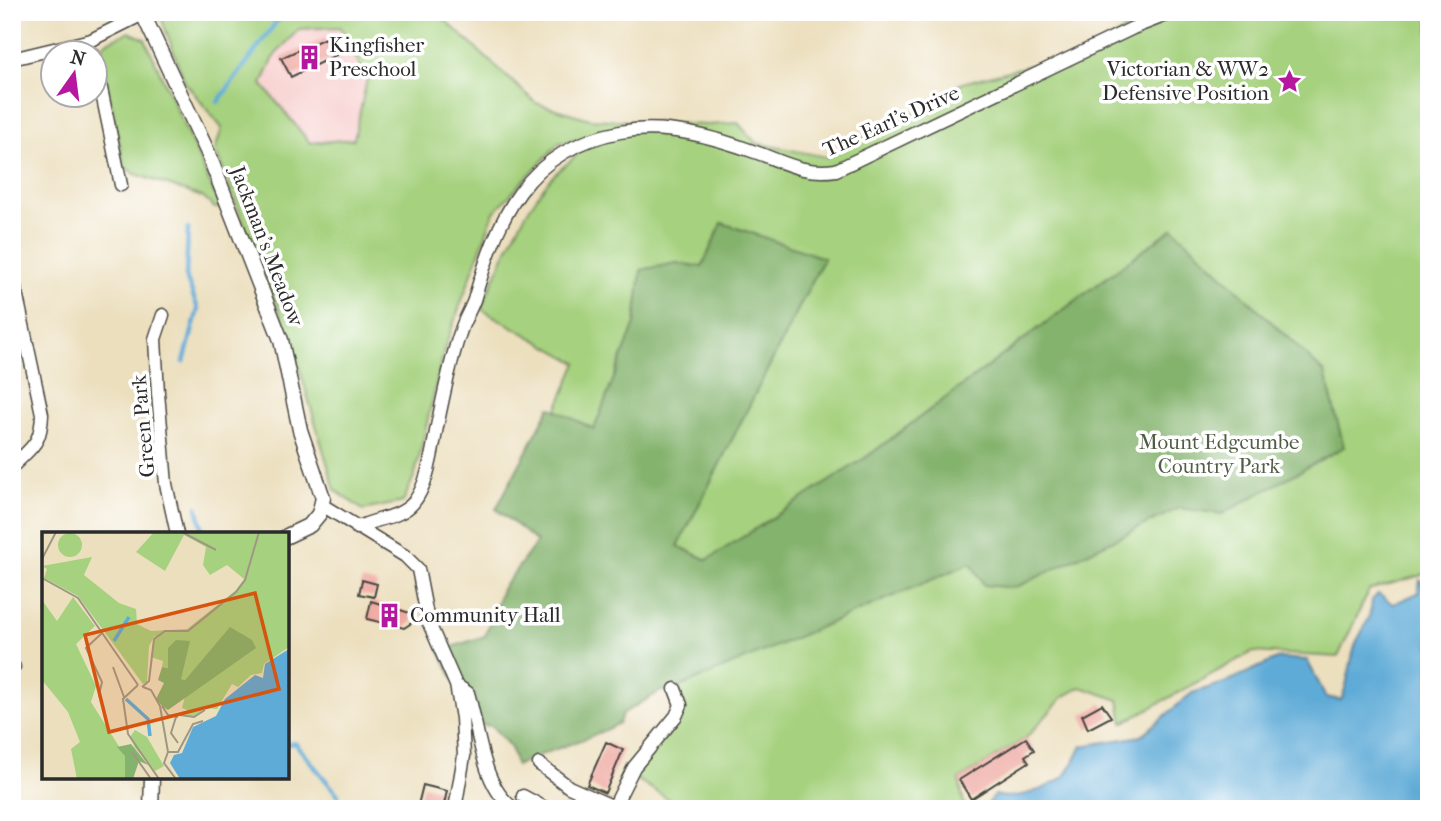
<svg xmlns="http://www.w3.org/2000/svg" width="1441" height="821" viewBox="0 0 1441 821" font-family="'IM FELL French Canon',serif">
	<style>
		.built { fill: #f7d0cf }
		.green { fill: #a6d17e; stroke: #687e54; stroke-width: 2; fill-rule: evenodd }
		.forest { fill: #84b36d; stroke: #586f4c; stroke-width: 2 }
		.water { fill: #5eabd7; stroke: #446b81; stroke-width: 2 }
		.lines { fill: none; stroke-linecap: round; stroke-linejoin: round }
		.stream { stroke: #5eabd7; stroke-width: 4.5 }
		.building { fill: #eea69e }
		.minor-casing { stroke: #484641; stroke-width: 15 }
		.tertiary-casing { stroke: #484641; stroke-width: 17 }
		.minor { stroke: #fff; stroke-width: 12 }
		.tertiary { stroke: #fff; stroke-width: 14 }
		.labels { text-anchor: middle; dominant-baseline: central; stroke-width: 7; stroke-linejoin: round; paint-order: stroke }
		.poi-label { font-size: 21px; fill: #2b2b2b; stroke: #fff; text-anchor: start }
		.street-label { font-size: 21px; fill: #2b2b2b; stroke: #fff }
		.park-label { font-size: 21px; fill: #505d44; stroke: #fff }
		.inset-river { fill: none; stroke: #5eabd7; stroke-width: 3.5 }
		.inset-road { fill: none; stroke: #9f9783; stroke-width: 2 }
		.view { fill: #d5540f; fill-opacity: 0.15; stroke: #d5540f; stroke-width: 3.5 }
		.inset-edge { fill: none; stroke: #2b2b2b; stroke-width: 3.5 }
	</style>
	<rect width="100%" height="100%" fill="#fff"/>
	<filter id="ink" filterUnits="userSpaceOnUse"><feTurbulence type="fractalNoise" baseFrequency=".0143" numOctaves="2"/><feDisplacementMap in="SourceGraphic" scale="14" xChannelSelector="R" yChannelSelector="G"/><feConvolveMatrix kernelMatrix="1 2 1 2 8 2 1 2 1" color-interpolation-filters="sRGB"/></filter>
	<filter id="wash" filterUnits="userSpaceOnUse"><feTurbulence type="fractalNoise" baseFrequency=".00686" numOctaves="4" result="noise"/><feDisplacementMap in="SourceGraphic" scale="28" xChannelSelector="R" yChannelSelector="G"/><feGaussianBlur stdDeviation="1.57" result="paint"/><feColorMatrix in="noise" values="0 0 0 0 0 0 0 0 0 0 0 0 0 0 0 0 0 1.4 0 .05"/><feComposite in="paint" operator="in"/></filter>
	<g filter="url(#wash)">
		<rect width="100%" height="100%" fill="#ecdfbe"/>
		<path class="built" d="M340,26L367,79L355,139L310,143L262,83L275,55L299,29Z"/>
		<path class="green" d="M159,12H436L536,103L590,119L707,125L738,123L756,143L826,157L917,112L962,83L1035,64L1066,70L1151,12H1429V573L1369,590L1338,657L1252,652L1123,723L1119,700L1081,687L1063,697L1026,738L959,780L965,809H684L630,775L676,716L675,689L1173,228L868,456L708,561L678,546L824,258L722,223L702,267L676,263L642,270L635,324L594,430L556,411L577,363L481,309C500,265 517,221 547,183C559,166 580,160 585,139L559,143L494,212L444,350L415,474L403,502L363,510L335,490L292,343L215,150L222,128L185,82ZM340,27L367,79L354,139L310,143L262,84L275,55L299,29Z
			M129,32L145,39L221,208H215L202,197L133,173L124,166L100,50L106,42Z"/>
		<path class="forest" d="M722,223L824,258L678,546L707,560L868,456L1173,228L1325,373L1344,447L1222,514L1179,508L1015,588L984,585L971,563L675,689L661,691L622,714L619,723C586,742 550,748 516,766L511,748L492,726L475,724L440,651L485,636L502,589L537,542L496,509L550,407L594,429L635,324L641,270L676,263L702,267Z"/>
		<path class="water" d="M1420,580L1429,588V809H984L995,795C1014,801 1049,789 1064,776C1072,769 1077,755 1082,746L1141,736L1192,693L1224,683L1279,658L1307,660L1326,697L1341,700C1350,680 1350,656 1357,641C1364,627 1372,616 1372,600L1378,594L1393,604L1418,593Z"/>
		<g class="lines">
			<path class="stream" d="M218,102L277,21L289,12
				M184,362L198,309L186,277L188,229
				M197,507L204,534
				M287,744L295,743L338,795L337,809"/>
		</g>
		<g id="blocks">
			<path class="building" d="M325,38L336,55L291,77L281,58Z
				M362,580L377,584L374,597L359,594Z
				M371,601L410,613L413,622L404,628L367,619Z
				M1102,704L1111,717L1088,729L1082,715Z
				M1026,738L1034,750L1025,756L1029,762L971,799L959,780Z
				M606,742L623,750L605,793L587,785Z
				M423,785L447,791L443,809H417Z"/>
		</g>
	</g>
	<g filter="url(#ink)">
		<use href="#blocks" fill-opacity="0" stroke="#484641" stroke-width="2"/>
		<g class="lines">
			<defs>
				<path id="minor" d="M94,55L121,185
					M12,59L91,40L143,14
					M12,273L42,414C41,445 32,446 12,467
					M163,315L155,339L158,393L166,484L177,534
					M322,505L405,556L418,569L428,621L456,685L462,718L464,756L455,809
					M357,528C375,518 399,519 413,503C430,483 433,442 439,417C445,388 451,358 461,330C464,320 470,311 474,300C498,218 525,150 620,132C664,123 714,137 755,152C784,162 804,175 836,170L1133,28L1174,12
					M12,665L14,667
					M456,685L468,693C479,729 482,789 515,809
					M539,764L569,787L614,807
					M523,796L547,809
					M613,809L634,767L676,716L681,705L675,689"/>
				<path id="tertiary" d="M142,12L208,153L281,340L300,430L323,498L319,514L310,525L287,536
					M151,809L152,777"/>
			</defs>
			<use href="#minor" class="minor-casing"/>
			<use href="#tertiary" class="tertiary-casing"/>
			<use href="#minor" class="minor"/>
			<use href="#tertiary" class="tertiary"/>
		</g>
	</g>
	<defs>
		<symbol id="building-bare" viewBox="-9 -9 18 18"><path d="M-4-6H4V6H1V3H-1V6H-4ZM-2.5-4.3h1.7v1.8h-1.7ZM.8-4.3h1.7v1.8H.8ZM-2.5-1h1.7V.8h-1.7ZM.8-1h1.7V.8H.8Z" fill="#b5179e" stroke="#fff" stroke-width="2.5" paint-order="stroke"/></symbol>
		<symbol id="sight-bare" viewBox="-9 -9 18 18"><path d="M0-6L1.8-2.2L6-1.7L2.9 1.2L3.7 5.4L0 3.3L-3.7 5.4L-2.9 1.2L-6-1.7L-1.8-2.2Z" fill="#b5179e" stroke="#fff" stroke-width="2.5" paint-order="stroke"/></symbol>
	</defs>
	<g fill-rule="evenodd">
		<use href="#building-bare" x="292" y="40" width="35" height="35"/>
		<use href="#sight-bare" x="1272" y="64" width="35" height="35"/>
		<use href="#building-bare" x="372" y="598" width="35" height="35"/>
	</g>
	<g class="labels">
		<g class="poi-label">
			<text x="329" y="45">Kingfisher<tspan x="329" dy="24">Preschool</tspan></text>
			<text x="1269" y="69" text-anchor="end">Victorian &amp; WW2<tspan x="1269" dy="24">Defensive Position</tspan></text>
			<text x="410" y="615">Community Hall</text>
		</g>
		<g class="street-label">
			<text transform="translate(891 121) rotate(-24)">The Earl's Drive</text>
			<text transform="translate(267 246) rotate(69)">Jackman's Meadow</text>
			<text transform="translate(143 426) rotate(-95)">Green Park</text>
		</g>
		<g class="park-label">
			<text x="1219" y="442">Mount Edgcumbe<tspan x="1219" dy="24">Country Park</tspan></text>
		</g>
	</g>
	<g transform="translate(42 532)">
		<rect width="247" height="247" fill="#ecdfbe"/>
		<path d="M112,0H247V115L222,132L220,141L209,143L196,155L190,152L175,177L163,176L153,185L141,182L148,179L140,176L143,164L181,104L143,148L139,147L133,114L126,136L120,135L121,129L109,125L113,103L107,114L105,150L101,152L36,64L2,46L5,37L0,34L50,25L42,43L77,71L94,77L95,92L109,99L145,97L193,59L202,47L185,33L168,43L161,33L164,15L142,3L123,39L94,20ZM16 13a12 12 0 1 1 24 0a12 12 0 1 1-24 0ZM31,65L53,94L34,112L54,154L49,170L83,224V247H35L29,217L38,210L26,180L0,148V68L15,89ZM93,198L105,205L122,234L113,239L93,216L88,205Z" fill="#a6d17e"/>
		<path d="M188,95L210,108L214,116L126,178L120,174L114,167L122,151L116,148L120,135L126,136V116L134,108L148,109L139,147L143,148ZM89,212L106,233L97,229L91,247H83V224L75,215Z" fill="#84b36d"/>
		<path d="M247,117V247H138L128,231L132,223L140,221L151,195L174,184L183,167L213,143L221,146L223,132Z" fill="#5eabd7"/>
		<path class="inset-river" d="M72,109L87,85M84,167L106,187L108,204"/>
		<path class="inset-road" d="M140,0L174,18M0,27L14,0M0,46L36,66L96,153M60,101L44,116L60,150L57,163L63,181M71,135L82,165M96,153L81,167L86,202L117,247M100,155L107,149L112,107L123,99H146L194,60L203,48L217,0M101,155L109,158L118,174L126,220M120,174L126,183L136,185M138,183L152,185L163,178M134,185L129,201L136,211M90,220L109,247M126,220H136L151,192L161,189M126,220L122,231L134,247"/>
		<path class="view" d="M213,61L237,157L67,200L43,103Z"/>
		<rect width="247" height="247" class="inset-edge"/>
	</g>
	<rect width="1441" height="821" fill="none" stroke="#fff" stroke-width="42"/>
	<g transform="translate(74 74) rotate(14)"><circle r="33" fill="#ffffff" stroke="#aaaaaa" stroke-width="2"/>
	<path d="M0-5L12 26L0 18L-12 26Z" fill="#b5179e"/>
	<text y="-10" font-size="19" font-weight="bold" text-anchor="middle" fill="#2b2b2b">N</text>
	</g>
</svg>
